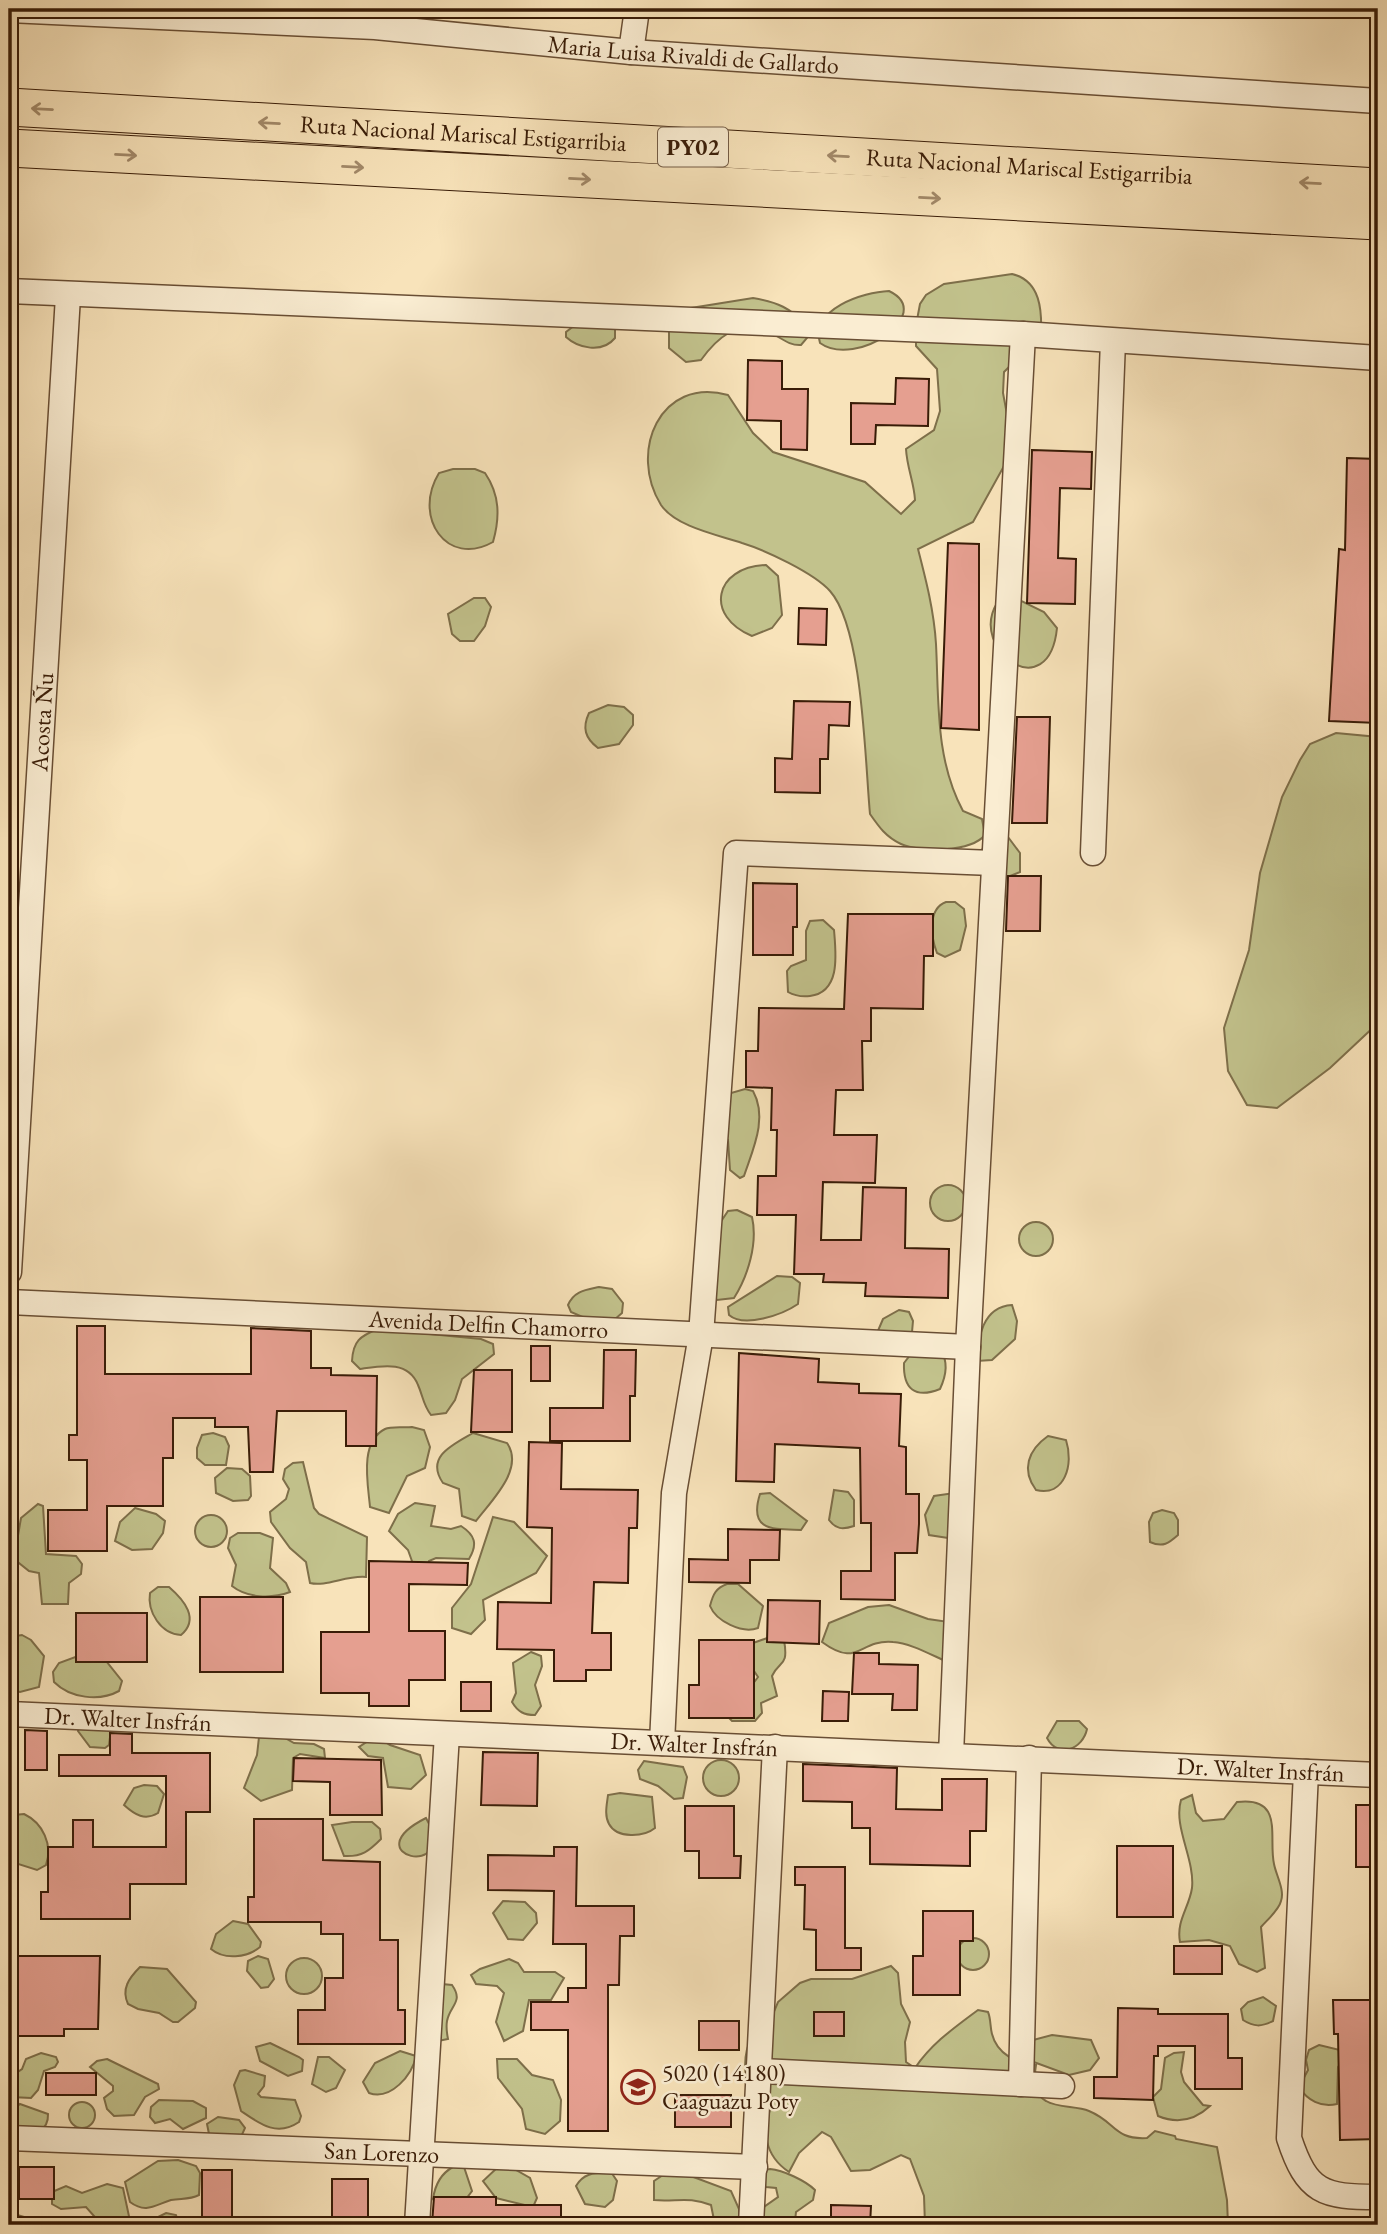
<svg xmlns="http://www.w3.org/2000/svg" width="1387" height="2234" viewBox="0 0 1387 2234" font-family="'EB Garamond',serif">
<style>
.green{fill:#c2c28c;stroke:#7e6f4a;stroke-width:2}
.building{fill:#e59f90;stroke:#391c07;stroke-width:2}
.lines{fill:none;stroke-linecap:round;stroke-linejoin:round}
.minor-casing{stroke:#694e34;stroke-width:27}
.highway-casing{stroke:#391c07;stroke-width:39}
.minor{stroke:#faedd2;stroke-width:24}
.highway{stroke:#f8e3ba;stroke-width:37}
.oneway{stroke:#a28969}
.labels{text-anchor:middle;stroke-width:5;stroke-linejoin:round;paint-order:stroke}
.shield{fill:#faedd2;stroke:#735b44;stroke-width:2}
.shield-label{font-size:23px;font-weight:bold;fill:#391c07}
.street-label{font-size:24px;fill:#391c07;stroke:#faedd2}
.poi-label{font-size:24px;fill:#391c07;stroke:#faedd2;text-anchor:start}
</style>
<rect width="100%" height="100%" fill="#f8e3ba"/>
<filter id="stains"><feTurbulence type="fractalNoise" baseFrequency=".00286" numOctaves="4"/><feColorMatrix values="0 0 0 0 .2 0 0 0 0 .09 0 0 0 0 .02 0 0 0 .5 -.17"/></filter>
<radialGradient id="worn" r=".72"><stop offset=".6" stop-color="#630" stop-opacity="0"/><stop offset="1" stop-color="#630" stop-opacity=".3"/></radialGradient>
<g class="green">
<path d="M1012,274C1041,281 1042,311 1041,335L1004,372L1003,393L1011,436L1009,457L973,522L918,549C926,580 934,611 936,644C939,701 935,759 963,811L982,819L985,835C971,852 920,853 901,844C886,837 879,827 870,814C865,762 863,628 830,591C814,573 765,550 742,543C718,535 676,527 661,505C628,452 660,376 728,395L753,433L773,452L865,482L901,514L915,500C914,482 907,468 906,449L934,430L940,411L937,369L916,346V325L920,304L926,295L944,284Z"/>
<path d="M889,291C937,314 856,369 820,343C810,309 863,292 889,291Z"/>
<path d="M753,298C777,302 791,308 807,326V338L801,345C787,346 779,335 766,331C735,321 717,338 701,360L686,362L669,348V330L691,308Z"/>
<path d="M579,322L615,328V338C602,354 578,348 566,337V332Z"/>
<path d="M453,469H475L485,473C500,495 500,517 493,542C447,568 412,517 439,473Z"/>
<path d="M766,565L778,576L782,615L772,628L752,636C704,616 714,567 766,565Z"/>
<polygon points="474,598 485,598 491,607 485,626 474,641 460,641 452,634 448,614"/>
<path d="M1015,598L1044,612L1057,628C1049,707 968,651 997,603Z"/>
<path d="M608,705L624,707L633,715V725L619,744L598,748C585,738 582,728 589,713Z"/>
<polygon points="1336,733 1378,737 1378,1023 1330,1068 1277,1108 1247,1105 1228,1071 1224,1028 1249,950 1260,873 1282,797 1300,760 1310,744"/>
<polygon points="1008,837 1020,853 1020,872 1000,880 978,857 988,839"/>
<path d="M946,902H955L964,909L966,926L960,950L945,957L937,953C931,938 927,909 946,902Z"/>
<path d="M823,920L834,930C836,954 841,992 810,996C801,997 795,996 788,992L787,971L791,966L806,960V931L810,921Z"/>
<path d="M745,1089L753,1091C768,1118 753,1149 744,1176L740,1178L730,1170L728,1140L720,1134L731,1093Z"/>
<circle cx="948" cy="1203" r="18"/>
<path d="M737,1210L752,1217C758,1243 748,1276 734,1298L717,1300L713,1296L718,1226L728,1211Z"/>
<circle cx="1036" cy="1239" r="17"/>
<path d="M777,1276L792,1277L800,1283L798,1304C782,1315 744,1328 729,1315L728,1307Z"/>
<path d="M599,1287L612,1289L623,1303L622,1313L614,1320L587,1319L571,1312L568,1305C574,1291 585,1290 599,1287Z"/>
<path d="M1012,1305L1017,1321L1015,1339L992,1360L977,1361C978,1338 982,1307 1012,1305Z"/>
<polygon points="899,1310 909,1312 913,1321 912,1332 877,1333 883,1319"/>
<path d="M378,1329L481,1339L493,1344L494,1354L462,1379L455,1400L446,1413L431,1415C423,1405 423,1396 418,1385C408,1360 381,1366 360,1369L352,1361C353,1341 360,1336 378,1329Z"/>
<path d="M941,1351C949,1363 946,1376 940,1389C915,1399 903,1389 904,1363L911,1354Z"/>
<path d="M412,1427L424,1430L430,1447L425,1468L407,1476L389,1513L370,1507C368,1484 359,1442 385,1429C391,1426 404,1428 412,1427Z"/>
<polygon points="213,1433 225,1437 229,1446 226,1465 205,1465 197,1458 197,1448 202,1435"/>
<path d="M473,1433L507,1443C525,1469 491,1501 476,1521L462,1516L459,1489L443,1483C425,1457 452,1445 473,1433Z"/>
<path d="M1048,1436L1066,1440C1074,1464 1065,1497 1036,1490C1021,1470 1028,1450 1048,1436Z"/>
<path d="M303,1462L314,1508L319,1514L367,1537L366,1577C347,1575 326,1587 310,1583L306,1562L290,1548L271,1522L270,1512L286,1499L289,1489L283,1479L285,1469L293,1463Z"/>
<polygon points="227,1468 242,1469 250,1476 251,1496 248,1500 233,1501 216,1493 215,1478"/>
<path d="M834,1490L848,1492L854,1500V1526C842,1530 836,1529 829,1520Z"/>
<path d="M770,1493L807,1521L801,1530C774,1529 748,1532 760,1494Z"/>
<polygon points="954,1493 966,1533 948,1538 929,1535 925,1515 934,1496"/>
<path d="M415,1503L435,1506L431,1526L451,1529L461,1526C475,1535 478,1544 469,1559L436,1558L429,1561L426,1575L413,1564L408,1550L389,1531L398,1514Z"/>
<polygon points="38,1504 43,1506 46,1554 76,1556 82,1564 81,1574 69,1583 68,1604 42,1604 39,1573 29,1571 14,1559 21,1518"/>
<polygon points="135,1508 156,1514 165,1521 163,1533 152,1549 132,1550 115,1541 120,1522"/>
<path d="M1162,1510L1174,1513L1178,1520V1535C1169,1543 1163,1548 1150,1542L1149,1522L1153,1513Z"/>
<circle cx="211" cy="1531" r="16"/>
<polygon points="493,1517 514,1522 547,1556 536,1573 483,1600 485,1620 471,1634 452,1628 452,1608 471,1584"/>
<path d="M238,1533H260L273,1538L270,1568L286,1583L290,1592C271,1599 247,1598 232,1586L236,1565L228,1548L230,1538Z"/>
<path d="M727,1584H738L763,1606L758,1628C742,1634 716,1621 710,1606C713,1594 716,1588 727,1584Z"/>
<path d="M158,1587H169C184,1600 200,1619 181,1635C161,1634 147,1612 150,1593Z"/>
<path d="M889,1605L928,1619L949,1622L950,1663C933,1656 911,1643 893,1642C858,1639 859,1669 822,1642L829,1623L868,1607Z"/>
<polygon points="22,1635 31,1640 44,1656 39,1687 20,1692 9,1689 9,1637"/>
<path d="M770,1637L784,1640C789,1668 779,1660 772,1676L777,1696L761,1703L762,1713L755,1721H732L728,1717L758,1677L752,1668L753,1643Z"/>
<path d="M531,1652L541,1656L542,1666L535,1685L541,1706L535,1715C524,1715 518,1712 512,1702L516,1693L513,1663Z"/>
<path d="M78,1656L106,1661L122,1681L119,1691C99,1702 70,1698 54,1682L53,1672L59,1663Z"/>
<path d="M1057,1721H1079L1087,1729C1083,1749 1058,1759 1047,1738Z"/>
<polygon points="79,1727 111,1729 109,1745 105,1748 90,1747 78,1731"/>
<polygon points="376,1736 390,1745 420,1755 426,1775 411,1789 388,1787 383,1758 368,1756 359,1747"/>
<polygon points="259,1737 285,1738 294,1743 314,1744 324,1749 325,1758 300,1754 293,1758 292,1790 261,1801 244,1788 257,1755"/>
<circle cx="721" cy="1778" r="18"/>
<polygon points="644,1761 683,1767 687,1777 683,1798 674,1799 658,1786 640,1779 638,1770"/>
<path d="M144,1785L157,1786L164,1794L158,1813C145,1821 135,1815 124,1805L134,1788Z"/>
<path d="M620,1793L652,1797L655,1828C644,1837 617,1839 609,1824C604,1815 607,1804 608,1795Z"/>
<path d="M1192,1795L1196,1813L1203,1821L1224,1819L1237,1802C1285,1796 1268,1838 1274,1864C1276,1875 1285,1890 1281,1901C1279,1910 1267,1920 1261,1927L1265,1968L1257,1972L1239,1964L1230,1946L1209,1940L1180,1942C1176,1921 1189,1908 1192,1888C1195,1859 1173,1827 1181,1800Z"/>
<path d="M24,1814C43,1823 53,1845 46,1865L37,1870L15,1863C7,1847 7,1832 14,1815Z"/>
<path d="M426,1818C461,1881 351,1856 426,1818Z"/>
<path d="M352,1822H372L380,1829L381,1839C369,1851 362,1857 344,1856L332,1825Z"/>
<polygon points="503,1901 525,1902 536,1913 537,1923 523,1940 508,1939 493,1913"/>
<path d="M233,1921L248,1924L261,1942L260,1947C247,1958 224,1960 211,1949L216,1934Z"/>
<circle cx="973" cy="1954" r="16"/>
<polygon points="258,1956 268,1959 274,1979 268,1987 261,1988 247,1971 248,1961"/>
<circle cx="304" cy="1976" r="18"/>
<polygon points="509,1959 518,1963 524,1972 555,1972 564,1978 551,2000 529,2000 523,2031 504,2041 496,2022 504,1993 497,1986 476,1984 471,1975 480,1969"/>
<path d="M891,1966L898,1973L901,2004L910,2022L905,2042L906,2062L915,2068C932,2043 954,2028 978,2010L988,2012C991,2019 990,2027 992,2034C997,2054 1017,2064 1036,2065C1034,2076 1034,2095 1046,2101C1058,2108 1076,2106 1089,2111C1116,2122 1114,2140 1147,2138L1155,2131L1175,2136L1176,2139L1217,2147L1227,2200L1228,2225H925L924,2196L910,2159L901,2155L870,2170L851,2171L831,2137L822,2132L799,2153L789,2172C765,2156 760,2130 773,2103L749,2091C744,2073 743,2053 752,2037L765,2033L778,2002L800,1983L811,1979H852Z"/>
<path d="M140,1967L167,1969L196,2002L195,2008L178,2022H173L159,2013L138,2009L128,2004C121,1989 129,1978 140,1967Z"/>
<path d="M442,1984L452,1985C464,2002 450,2005 447,2021C446,2027 447,2034 448,2039L438,2041Z"/>
<path d="M1263,1997L1276,2006L1273,2021C1261,2027 1254,2027 1243,2020L1241,2009L1248,2002Z"/>
<polygon points="1052,2035 1091,2040 1099,2058 1090,2070 1069,2075 1031,2061 1033,2040"/>
<polygon points="270,2043 299,2057 303,2060 302,2071 288,2076 260,2061 256,2047"/>
<path d="M1319,2045L1340,2050L1344,2059L1338,2067L1337,2104C1321,2108 1307,2100 1299,2087L1308,2070L1306,2060L1309,2050Z"/>
<path d="M400,2051L416,2056C413,2075 390,2101 369,2093L363,2082L375,2063Z"/>
<path d="M1184,2052L1181,2072L1184,2082L1203,2105L1210,2106C1195,2120 1177,2124 1158,2116L1153,2097L1161,2089L1165,2058L1174,2053Z"/>
<polygon points="41,2053 56,2057 58,2062 55,2067 44,2071 38,2090 31,2098 11,2097 9,2078 22,2069 26,2059"/>
<polygon points="318,2057 329,2057 345,2070 336,2088 326,2092 312,2084"/>
<polygon points="107,2059 158,2084 159,2089 145,2097 134,2115 114,2116 107,2109 104,2098 113,2091 113,2086 90,2067 97,2061"/>
<polygon points="497,2059 517,2059 532,2075 553,2080 561,2100 560,2121 545,2134 526,2129 522,2109 498,2078"/>
<path d="M245,2070L265,2076L264,2086L258,2094L261,2097L295,2100L301,2116L299,2122C277,2137 260,2124 241,2111L234,2085L240,2071Z"/>
<polygon points="159,2100 193,2101 206,2108 206,2118 183,2129 170,2119 155,2123 150,2117 151,2107"/>
<circle cx="82" cy="2115" r="13"/>
<path d="M20,2104L48,2114C49,2136 26,2135 9,2138V2113Z"/>
<polygon points="218,2117 239,2120 245,2128 241,2137 209,2134 207,2124"/>
<path d="M178,2160L196,2166L200,2173L199,2195C189,2200 181,2198 171,2200C155,2205 146,2214 130,2202L125,2182L158,2161Z"/>
<polygon points="509,2166 530,2178 537,2198 533,2207 496,2198 483,2181 498,2167"/>
<path d="M453,2167H464L472,2191L466,2199L438,2207L433,2199C435,2185 440,2174 453,2167Z"/>
<path d="M672,2169L731,2191L739,2209V2225H715L711,2205C689,2196 676,2202 654,2200V2181Z"/>
<path d="M770,2169C783,2170 806,2181 815,2190L813,2200L796,2212L795,2221L800,2225H756L761,2209L778,2197L776,2188L766,2187L759,2181L760,2171Z"/>
<path d="M611,2172L617,2181L613,2200L605,2207L585,2204L576,2186C584,2172 596,2173 611,2172Z"/>
<polygon points="107,2184 123,2188 130,2221 127,2225 102,2225 86,2207 61,2209 52,2204 52,2192 66,2186 82,2193"/>
<polygon points="9,2209 14,2214 51,2225 9,2225"/>
<polygon points="166,2213 176,2215 179,2225 152,2225 156,2218"/>
</g>
<g class="building">
<polygon points="748,360 782,361 782,389 808,389 807,450 781,449 781,421 747,420"/>
<polygon points="896,378 929,379 928,426 876,425 875,444 851,444 851,403 895,404"/>
<polygon points="1032,450 1092,452 1091,489 1060,488 1058,558 1076,559 1075,604 1027,603"/>
<polygon points="1347,458 1378,459 1378,723 1329,721 1339,549 1345,550"/>
<polygon points="948,543 979,544 979,730 941,728"/>
<polygon points="799,608 827,609 826,645 798,644"/>
<polygon points="794,701 850,702 849,726 829,725 828,759 820,759 820,793 775,792 775,758 792,759"/>
<polygon points="1017,717 1050,717 1047,823 1012,823"/>
<polygon points="1008,876 1041,876 1040,931 1006,931"/>
<polygon points="753,883 797,884 797,927 793,927 793,955 753,955"/>
<polygon points="848,914 933,914 933,956 924,956 923,1009 871,1008 871,1041 862,1041 863,1090 836,1090 834,1135 877,1135 875,1183 823,1182 821,1240 861,1240 863,1187 906,1188 905,1248 949,1249 948,1298 865,1296 866,1283 823,1282 824,1274 794,1274 796,1215 757,1215 758,1176 776,1176 777,1130 771,1130 772,1088 746,1087 746,1051 758,1051 759,1008 844,1009"/>
<polygon points="77,1326 105,1326 105,1374 251,1374 251,1328 311,1331 311,1368 331,1368 331,1375 377,1376 376,1446 346,1446 346,1411 277,1411 273,1472 250,1472 248,1427 215,1427 215,1418 173,1418 173,1458 163,1458 163,1506 107,1506 107,1551 48,1551 48,1510 87,1510 87,1460 69,1460 69,1435 77,1435"/>
<rect x="531" y="1346" width="19" height="35"/>
<polygon points="604,1350 636,1350 635,1396 630,1396 630,1441 550,1441 550,1408 603,1408"/>
<polygon points="739,1353 819,1359 818,1382 859,1384 859,1393 901,1394 899,1446 906,1447 906,1494 919,1494 919,1524 917,1553 895,1553 895,1600 841,1599 841,1571 871,1571 871,1523 861,1523 860,1448 775,1444 774,1482 736,1481"/>
<polygon points="474,1370 512,1370 512,1432 471,1432"/>
<polygon points="529,1442 562,1443 561,1489 638,1490 637,1528 629,1528 628,1583 594,1582 592,1633 611,1633 611,1670 586,1670 586,1681 554,1681 554,1650 497,1649 498,1602 551,1603 552,1528 527,1527"/>
<polygon points="728,1529 780,1530 779,1560 750,1560 750,1583 689,1582 689,1559 728,1560"/>
<polygon points="369,1561 468,1563 467,1585 409,1584 409,1631 445,1631 445,1680 409,1680 409,1706 369,1706 369,1693 321,1693 321,1632 369,1632"/>
<rect x="200" y="1597" width="83" height="75"/>
<polygon points="768,1600 820,1601 819,1644 767,1642"/>
<rect x="76" y="1613" width="71" height="49"/>
<polygon points="699,1640 754,1640 754,1718 689,1718 689,1685 699,1685"/>
<polygon points="854,1653 879,1653 879,1664 918,1665 917,1710 892,1710 893,1694 852,1694"/>
<rect x="461" y="1682" width="30" height="29"/>
<polygon points="823,1691 849,1692 848,1721 822,1721"/>
<polygon points="25,1730 47,1731 47,1770 25,1770"/>
<polygon points="110,1733 132,1734 132,1753 210,1753 210,1812 186,1812 186,1884 130,1884 130,1919 41,1919 41,1892 48,1892 48,1847 73,1847 73,1820 93,1820 93,1847 166,1847 166,1776 59,1776 59,1755 110,1755"/>
<polygon points="483,1752 538,1753 537,1806 481,1805"/>
<polygon points="294,1758 381,1760 382,1815 330,1815 330,1782 293,1781"/>
<polygon points="803,1764 897,1768 896,1809 942,1810 942,1779 987,1779 986,1831 970,1831 970,1866 870,1864 870,1828 852,1828 852,1802 803,1801"/>
<rect x="1356" y="1805" width="22" height="62"/>
<polygon points="685,1806 734,1806 734,1856 741,1856 740,1878 699,1878 699,1851 685,1851"/>
<polygon points="254,1819 323,1819 323,1860 380,1862 380,1940 398,1940 398,2010 405,2010 405,2044 298,2044 298,2010 325,2010 325,1978 343,1978 343,1934 321,1934 321,1922 248,1922 248,1897 254,1897"/>
<rect x="1117" y="1846" width="56" height="71"/>
<polygon points="554,1847 577,1847 576,1906 634,1906 634,1936 620,1936 619,1985 608,1985 608,2131 568,2131 568,2030 531,2030 531,2002 568,2002 568,1988 586,1988 586,1944 553,1944 554,1891 488,1890 488,1855 554,1856"/>
<polygon points="795,1867 845,1867 845,1948 861,1948 861,1970 816,1970 816,1930 804,1929 805,1885 795,1885"/>
<polygon points="923,1911 973,1911 973,1941 960,1941 960,1995 913,1995 913,1956 923,1956"/>
<rect x="1174" y="1946" width="48" height="28"/>
<polygon points="17,1956 100,1956 98,2029 64,2029 64,2036 9,2036 9,1999 17,1999"/>
<polygon points="1333,2000 1378,2000 1378,2139 1340,2140 1338,2034 1334,2034"/>
<polygon points="1118,2008 1158,2009 1158,2014 1228,2014 1228,2058 1242,2058 1242,2089 1195,2089 1195,2046 1158,2046 1158,2056 1154,2056 1153,2100 1094,2098 1094,2077 1117,2077"/>
<rect x="814" y="2012" width="30" height="24"/>
<rect x="699" y="2021" width="40" height="29"/>
<rect x="46" y="2073" width="50" height="22"/>
<rect x="675" y="2095" width="56" height="32"/>
<rect x="19" y="2167" width="35" height="32"/>
<rect x="202" y="2170" width="30" height="48"/>
<rect x="332" y="2179" width="36" height="46"/>
<polygon points="434,2197 496,2197 496,2205 561,2205 561,2225 432,2224"/>
<polygon points="831,2205 871,2206 870,2225 831,2225"/>
</g>
<g class="lines">
<g class="minor-casing">
<g id="minor">
<path id="s1" d="M9,10L375,27L631,52L1378,101"/>
<polyline points="631,52 637,9"/>
<polyline points="9,291 1023,334 1378,358"/>
<polyline points="1093,853 1113,341"/>
<path id="s2" d="M9,1272L68,296"/>
<path id="s3" d="M9,1302L968,1347"/>
<path id="s4" d="M9,1714L1378,1775"/>
<polyline points="662,1743 674,1493 701,1335 736,853 993,863"/>
<polyline points="951,1755 968,1347 1023,334"/>
<path d="M1306,1772L1289,2138C1307,2193 1323,2197 1378,2197"/>
<polyline points="760,2071 1062,2086"/>
<polyline points="1021,2084 1029,1758"/>
<path id="s5" d="M9,2138L755,2167"/>
<polyline points="417,2225 447,1734"/>
<polyline points="751,2225 775,1747"/>
</g>
</g>
<g class="highway-casing">
<g id="highway">
<path id="s6" d="M9,107L1378,187"/>
<polyline points="9,148 1378,221"/>
</g>
</g>
<use href="#minor" class="minor"/>
<use href="#highway" class="highway"/>
</g>
<defs><path id="oneway-shaft" d="M-6 0H5M1.5-3L5.5 0L1.5 3" fill="none" stroke-width="1.6" stroke-linecap="round" stroke-linejoin="round" transform="scale(1.75)"/></defs>
<g class="oneway">
<use href="#oneway-shaft" transform="translate(42 109) rotate(-177)"/>
<use href="#oneway-shaft" transform="translate(269 123) rotate(-177)"/>
<use href="#oneway-shaft" transform="translate(126 155) rotate(3)"/>
<use href="#oneway-shaft" transform="translate(838 156) rotate(-177)"/>
<use href="#oneway-shaft" transform="translate(353 167) rotate(3)"/>
<use href="#oneway-shaft" transform="translate(580 179) rotate(3)"/>
<use href="#oneway-shaft" transform="translate(1310 183) rotate(-177)"/>
<use href="#oneway-shaft" transform="translate(930 198) rotate(3)"/>
</g>
<defs>
<g id="school-ring" transform="scale(1.75)"><circle r="9.5" fill="#faedd2" stroke="#8f2418" stroke-width="1.5"/><path d="M0-5L7-2L0 1L-7-2ZM-4 1L0 2.5L4 1V4Q0 6-4 4Z" fill="#8f2418"/></g>
</defs>
<g fill-rule="evenodd">
<use href="#school-ring" x="638" y="2087"/>
</g>
<g class="labels">
<rect class="shield" x="658" y="127.5" width="70" height="39" rx="5"/>
<g class="shield-label">
<text x="693" y="155">PY02</text>
</g>
<g class="street-label">
<text dy="8" stroke="none"><textPath href="#s1" startOffset="686">Maria Luisa Rivaldi de Gallardo</textPath></text>
<text dy="8" stroke="none"><textPath href="#s6" startOffset="455">Ruta Nacional Mariscal Estigarribia</textPath></text>
<text dy="8" stroke="none"><textPath href="#s6" startOffset="1022">Ruta Nacional Mariscal Estigarribia</textPath></text>
<text dy="8" stroke="none"><textPath href="#s2" startOffset="551">Acosta Ñu</textPath></text>
<text dy="8" stroke="none"><textPath href="#s3" startOffset="480">Avenida Delfin Chamorro</textPath></text>
<text dy="8" stroke="none"><textPath href="#s4" startOffset="119">Dr. Walter Insfrán</textPath></text>
<text dy="8" stroke="none"><textPath href="#s4" startOffset="686">Dr. Walter Insfrán</textPath></text>
<text dy="8" stroke="none"><textPath href="#s4" startOffset="1253">Dr. Walter Insfrán</textPath></text>
<text dy="8" stroke="none"><textPath href="#s5" startOffset="373">San Lorenzo</textPath></text>
</g>
<g class="poi-label">
<text x="662" y="2081">5020 (14180)<tspan x="662" dy="28">Caaguazu Poty</tspan></text>
</g>
</g>
<rect width="1387" height="2234" fill="none" stroke="#f8e3ba" stroke-width="35"/>
<rect x="10" y="10" width="1366" height="2213" fill="none" stroke="#391c07" stroke-width="3.5"/>
<rect x="18" y="18" width="1352" height="2199" fill="none" stroke="#391c07" stroke-width="2"/>
<rect width="100%" height="100%" filter="url(#stains)"/>
<rect width="100%" height="100%" fill="url(#worn)"/>
</svg>
